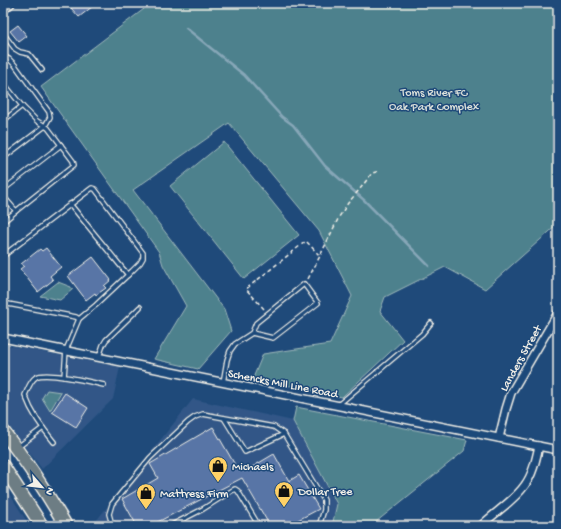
<svg xmlns="http://www.w3.org/2000/svg" width="561" height="529" viewBox="0 0 561 529" font-family="'Gochi Hand',sans-serif">
<style>
.built{fill:#305787}
.green{fill:#4d818d;stroke:#a0b9ba}
.lines{fill:none;stroke-linecap:round;stroke-linejoin:round}
.stream{stroke:#87a7b8;stroke-width:2.5}
.building{fill:#5975a6;stroke:#f4f1e8}
.service-casing{stroke:#f4f1e8;stroke-width:6}
.minor-casing{stroke:#f4f1e8;stroke-width:10}
.tertiary-casing{stroke:#f4f1e8;stroke-width:12}
.primary-casing{stroke:#f4f1e8;stroke-width:15}
.path{stroke:#f4f1e8;stroke-width:1.5;stroke-dasharray:4 3;stroke-linecap:butt}
.service{stroke:#1f4a7a;stroke-width:3.5}
.minor{stroke:#1f4a7a;stroke-width:7}
.tertiary{stroke:#1f4a7a;stroke-width:9}
.primary{stroke:#6d7d84;stroke-width:12}
.labels{text-anchor:middle;stroke-width:3;stroke-linejoin:round;paint-order:stroke}
.park-label{font-size:12px;fill:#dbe0da;stroke:#1f4a7a}
.street-label{font-size:12px;fill:#f4f1e8;stroke:#1f4a7a}
.poi-label{font-size:12px;fill:#f4f1e8;stroke:#1f4a7a;text-anchor:start}
</style>
<rect width="100%" height="100%" fill="#1f4a7a"/>
<filter id="ink" filterUnits="userSpaceOnUse"><feTurbulence type="fractalNoise" baseFrequency=".025" numOctaves="2"/><feDisplacementMap in="SourceGraphic" scale="8" xChannelSelector="R" yChannelSelector="G"/><feConvolveMatrix kernelMatrix="1 2 1 2 8 2 1 2 1" color-interpolation-filters="sRGB"/></filter>
<g filter="url(#ink)">
<g class="built">
<polygon points="3,344 120,367 113,399 42,469 3,418"/>
<polygon points="193,399 293,421 337,504 332,526 94,526 96,521"/>
<polygon points="3,484 30,526 3,526"/>
</g>
<g class="green">
<polygon points="139,3 558,3 558,224 485,289 445,267 385,297 380,311 403,340 342,397 253,378 263,354 330,344 352,296 319,231 229,123 133,190 224,309 231,331 198,369 154,359 186,306 163,265 159,252 41,87 144,9"/>
<polygon points="224,142 299,235 244,279 170,186"/>
<polygon points="58,282 71,287 71,288 73,289 60,300 40,296"/>
<polygon points="47,390 61,392 50,411 42,398"/>
<polygon points="296,407 467,440 464,451 371,526 332,526 337,504 293,421"/>
</g>
<g class="lines">
<polyline class="stream" points="186,28 244,75 282,117 293,125 325,166 364,200 429,266"/>
</g>
<g class="building">
<polygon points="77,3 97,3 79,17 71,8"/>
<polygon points="18,25 27,36 19,42 10,31"/>
<polygon points="46,248 61,267 50,276 53,280 38,292 20,269 24,266 21,264 40,249 42,251"/>
<polygon points="93,257 111,280 104,286 106,288 96,295 95,293 86,300 68,276"/>
<polygon points="65,393 88,408 76,427 52,412"/>
<polygon points="213,427 238,470 245,466 247,470 274,454 289,481 299,475 319,509 298,520 302,526 270,526 242,478 150,526 137,526 122,499 158,478 150,464"/>
</g>
<g class="lines">
<g class="service-casing">
<g id="service">
<polyline points="3,33 15,49 20,52 29,54 42,70"/>
<polyline points="3,56 9,59 15,65 49,112 50,117 45,126 3,158"/>
<polyline points="3,82 22,106 3,121"/>
<polyline points="3,190 61,145"/>
<polyline points="3,196 16,211 74,165 73,161 48,128 37,121 22,106"/>
<polyline points="70,204 128,275"/>
<polyline points="3,222 16,211"/>
<polyline points="3,256 92,188 95,189 143,253 143,258 140,263 132,271 96,305 79,319"/>
<polyline points="3,303 76,317 79,319 66,350 64,377"/>
<polyline points="99,357 103,345 106,340 140,307"/>
<polyline points="223,383 227,360 230,351 235,344 252,333 256,323 304,284 318,303 273,338 252,333"/>
<polyline points="338,405 422,334 431,323"/>
<polyline points="224,418 245,452 284,434"/>
<path d="M54,442C41,426 32,414 25,395C28,389 30,381 36,377C47,371 90,382 104,385"/>
<polyline points="18,447 43,428"/>
<polyline points="114,526 111,521 109,514 112,504 150,458 188,422 195,417 203,414 274,427 284,434 324,500 324,510 319,526"/>
<polyline points="170,526 203,509 233,490 235,489 238,491 259,526"/>
</g>
</g>
<g class="minor-casing">
<g id="minor">
<polyline points="3,338 558,450"/>
<polyline points="499,438 506,409 511,393 558,313"/>
<path d="M481,526C495,512 514,501 525,485C533,474 536,459 539,446"/>
</g>
</g>
<g class="tertiary-casing">
<polyline id="tertiary" points="3,9 10,3"/>
</g>
<g class="primary-casing">
<g id="primary">
<path d="M3,431C26,461 47,493 66,526"/>
<polyline points="3,466 42,526"/>
</g>
</g>
<g class="path">
<polyline points="308,279 320,256"/>
<polyline points="264,309 246,289 306,241 320,256 339,217 348,203 360,189 372,173 380,171"/>
</g>
<use href="#service" class="service"/>
<use href="#minor" class="minor"/>
<use href="#tertiary" class="tertiary"/>
<use href="#primary" class="primary"/>
</g>
</g>
<defs>
<g id="shop-pin" transform="scale(1)"><path d="M0 17L-7.5 6A9.5 9.5 0 1 1 7.5 6Z" fill="#ffd166" stroke="#1f4a7a"/><path d="M-5-2.5h2.3a2.7 3.5 0 0 1 5.4 0H5L5.5 6h-11ZM-1.5-2.5h3a1.5 2.3 0 0 0-3 0Z" fill="#111"/></g>
</defs>
<g fill-rule="evenodd">
<use href="#shop-pin" x="218" y="466"/>
<use href="#shop-pin" x="284" y="491"/>
<use href="#shop-pin" x="146" y="493"/>
</g>
<g class="labels">
<g class="park-label">
<text x="434" y="96">Toms River FC<tspan x="434" dy="14">Oak Park Complex</tspan></text>
</g>
<g class="street-label">
<text transform="translate(520 358) rotate(-61)" y="4">Landers Street</text>
<text transform="translate(283 383) rotate(11)" y="4">Schencks Mill Line Road</text>
</g>
<g class="poi-label">
<text x="232" y="470">Michaels</text>
<text x="298" y="495">Dollar Tree</text>
<text x="160" y="497">Mattress Firm</text>
</g>
</g>
<rect width="561" height="529" fill="none" stroke="#1f4a7a" stroke-width="16"/>
<rect x="8" y="8" width="545" height="513" fill="none" stroke="#f4f1e8" stroke-width="1.5" filter="url(#ink)"/>
<g transform="translate(42 487) rotate(118)" stroke="#1f4a7a" stroke-width="3" paint-order="stroke">
<path d="M0-3L7 15L0 10L-7 15Z" fill="#f4f1e8"/>
<text y="-6" font-size="11" font-weight="bold" text-anchor="middle" fill="#f4f1e8">N</text>
</g>
</svg>
